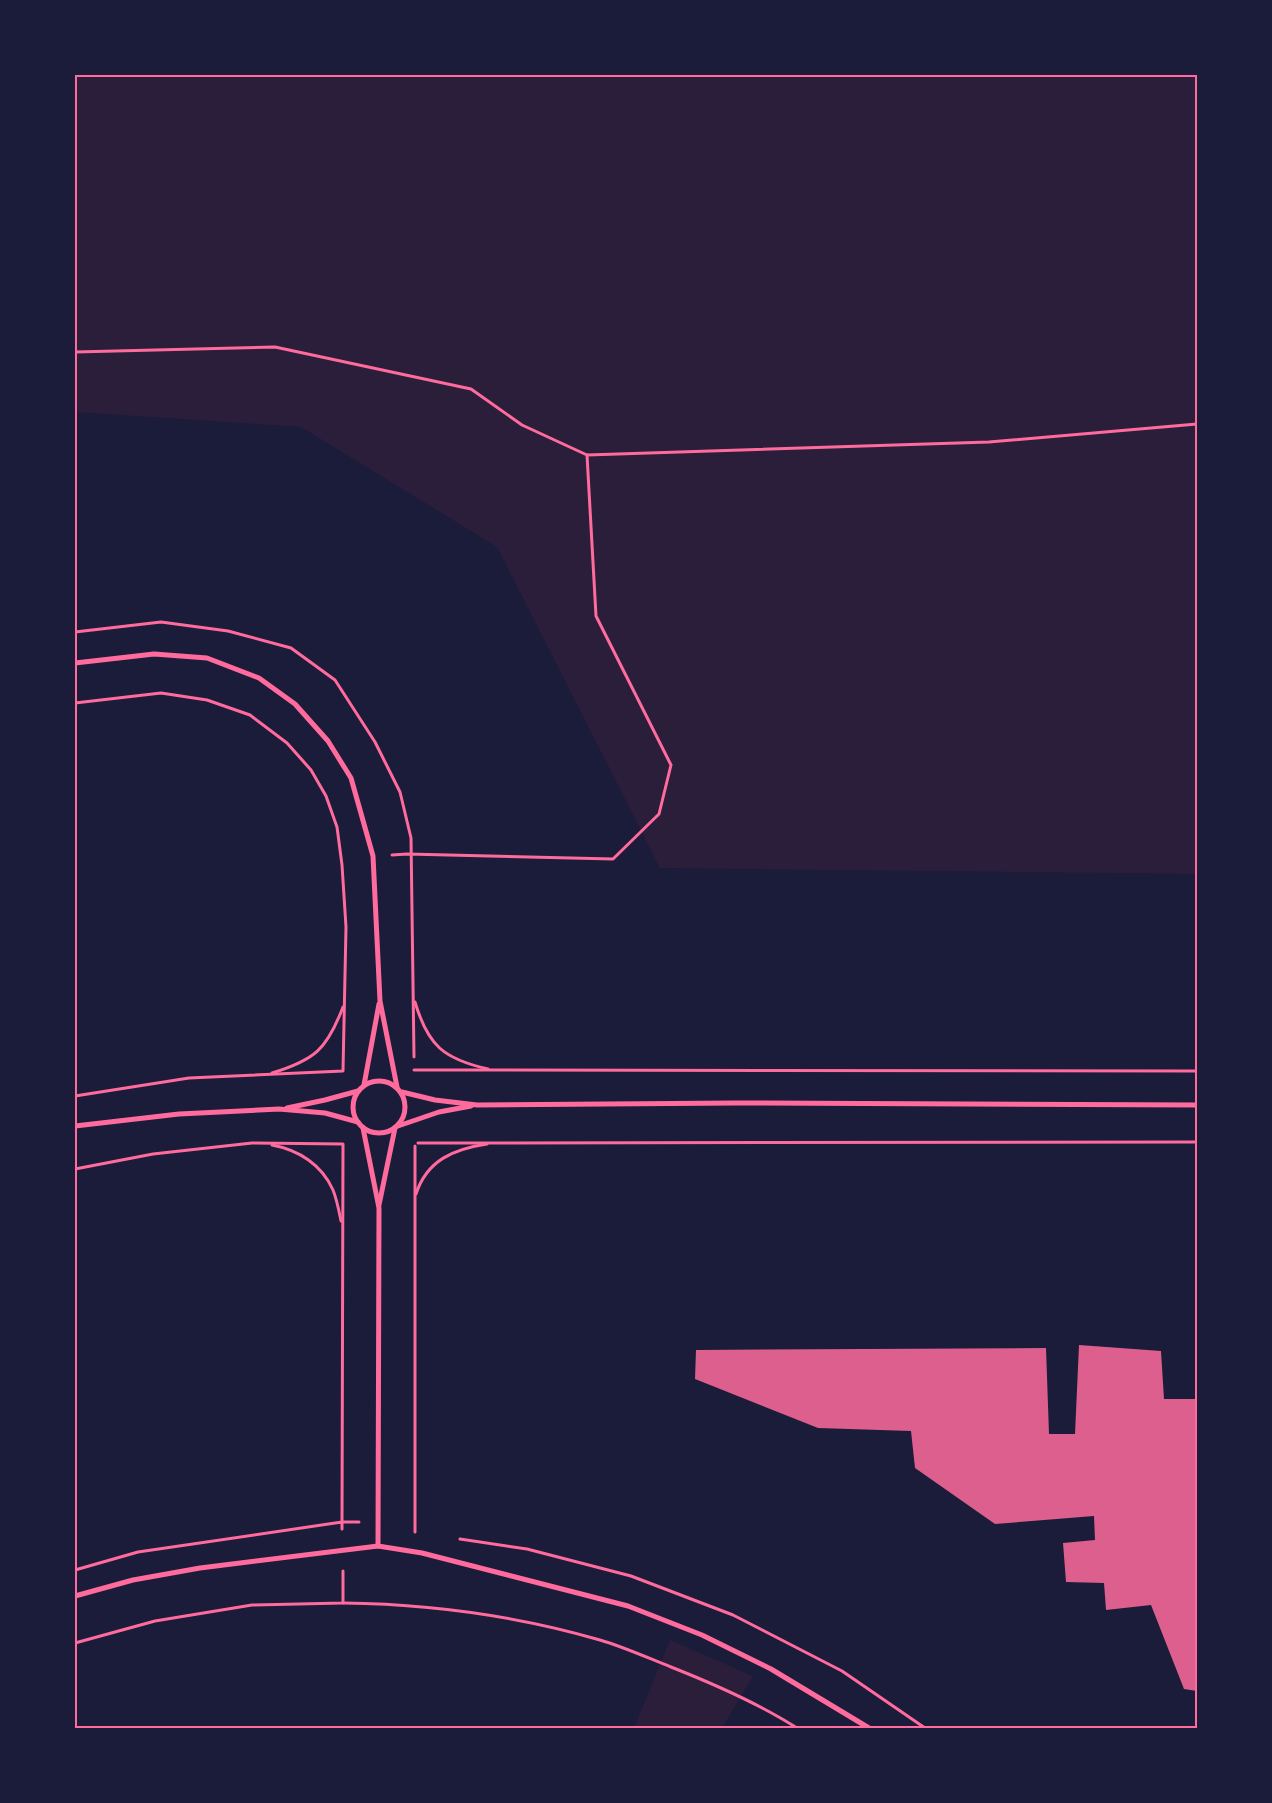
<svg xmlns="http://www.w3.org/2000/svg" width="1272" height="1803" viewBox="0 0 1272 1803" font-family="'Source Sans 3',sans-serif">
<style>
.green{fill:#2a1e3b}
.building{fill:#dd5f8e}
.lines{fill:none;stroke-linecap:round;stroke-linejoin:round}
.path{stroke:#ff6b9d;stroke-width:3}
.minor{stroke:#ff6b9d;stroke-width:5}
.neatline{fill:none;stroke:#ff6b9d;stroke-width:2}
</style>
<rect width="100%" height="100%" fill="#1b1b3a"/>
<g class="green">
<polygon points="75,75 1197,75 1197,874 660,868 497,547 301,427 75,412"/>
<polygon points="670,1640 753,1676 722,1728 634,1728"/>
</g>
<polygon class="building" points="1079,1345 1161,1351 1164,1399 1197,1399 1197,1691 1184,1689 1151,1605 1106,1610 1104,1583 1066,1582 1063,1543 1095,1540 1094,1516 995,1524 915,1468 911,1431 818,1428 695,1379 696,1350 1046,1348 1049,1434 1075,1434"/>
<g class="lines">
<g class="path">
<polyline points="75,352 275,347 471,389 522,425 587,455 989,442 1197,424"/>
<polyline points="75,632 161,622 228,631 291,648 335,680 375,742 400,792 411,838 414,1057"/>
<polyline points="75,703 161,693 207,700 250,715 287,743 311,770 326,796 337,827 342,865 346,927 343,1071 189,1078 75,1096"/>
<polyline points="392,855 407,854 613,859 659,814 671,765 596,616 587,455"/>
<path d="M415,1002C428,1046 444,1059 488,1069"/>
<polyline points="414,1070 1197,1071"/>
<path d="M272,1073C315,1060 327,1049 343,1007"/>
<polyline points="418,1143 1197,1142"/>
<path d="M272,1145C299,1150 322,1165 333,1190C337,1200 339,1211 341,1221"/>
<polyline points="75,1169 153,1154 252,1143 343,1144 342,1522 359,1522"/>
<path d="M416,1194C427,1160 454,1149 487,1144"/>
<polyline points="415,1532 415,1146"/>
<polyline points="460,1539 527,1549 631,1576 733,1615 842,1671 925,1728"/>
<polyline points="75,1570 138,1552 342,1522 342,1529"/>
<path d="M343,1603C430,1604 517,1616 600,1640C624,1647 648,1658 671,1667C714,1684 758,1703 797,1728"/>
<polyline points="75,1643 155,1621 252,1605 343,1603 343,1571"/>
</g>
<g class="minor">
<polyline points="75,663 154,654 207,658 259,678 295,704 328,741 351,778 373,856 380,1001 397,1087"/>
<circle cx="379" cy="1107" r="26"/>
<polyline points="364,1085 379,1004"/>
<polyline points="402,1092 435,1100 477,1105 736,1103 1197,1105"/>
<polyline points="287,1108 325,1100 358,1091"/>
<polyline points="75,1126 179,1114 279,1109 325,1113 358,1122"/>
<polyline points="398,1126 439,1112 471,1106"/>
<polyline points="363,1128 379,1208 378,1546"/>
<polyline points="379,1205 395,1128"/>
<polyline points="75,1596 133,1580 200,1568 378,1546 422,1553 628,1606 702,1635 771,1669 869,1728"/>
</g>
</g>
<rect width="1272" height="1803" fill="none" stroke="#1b1b3a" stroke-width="152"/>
<rect x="76" y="76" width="1120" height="1651" class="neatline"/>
</svg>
